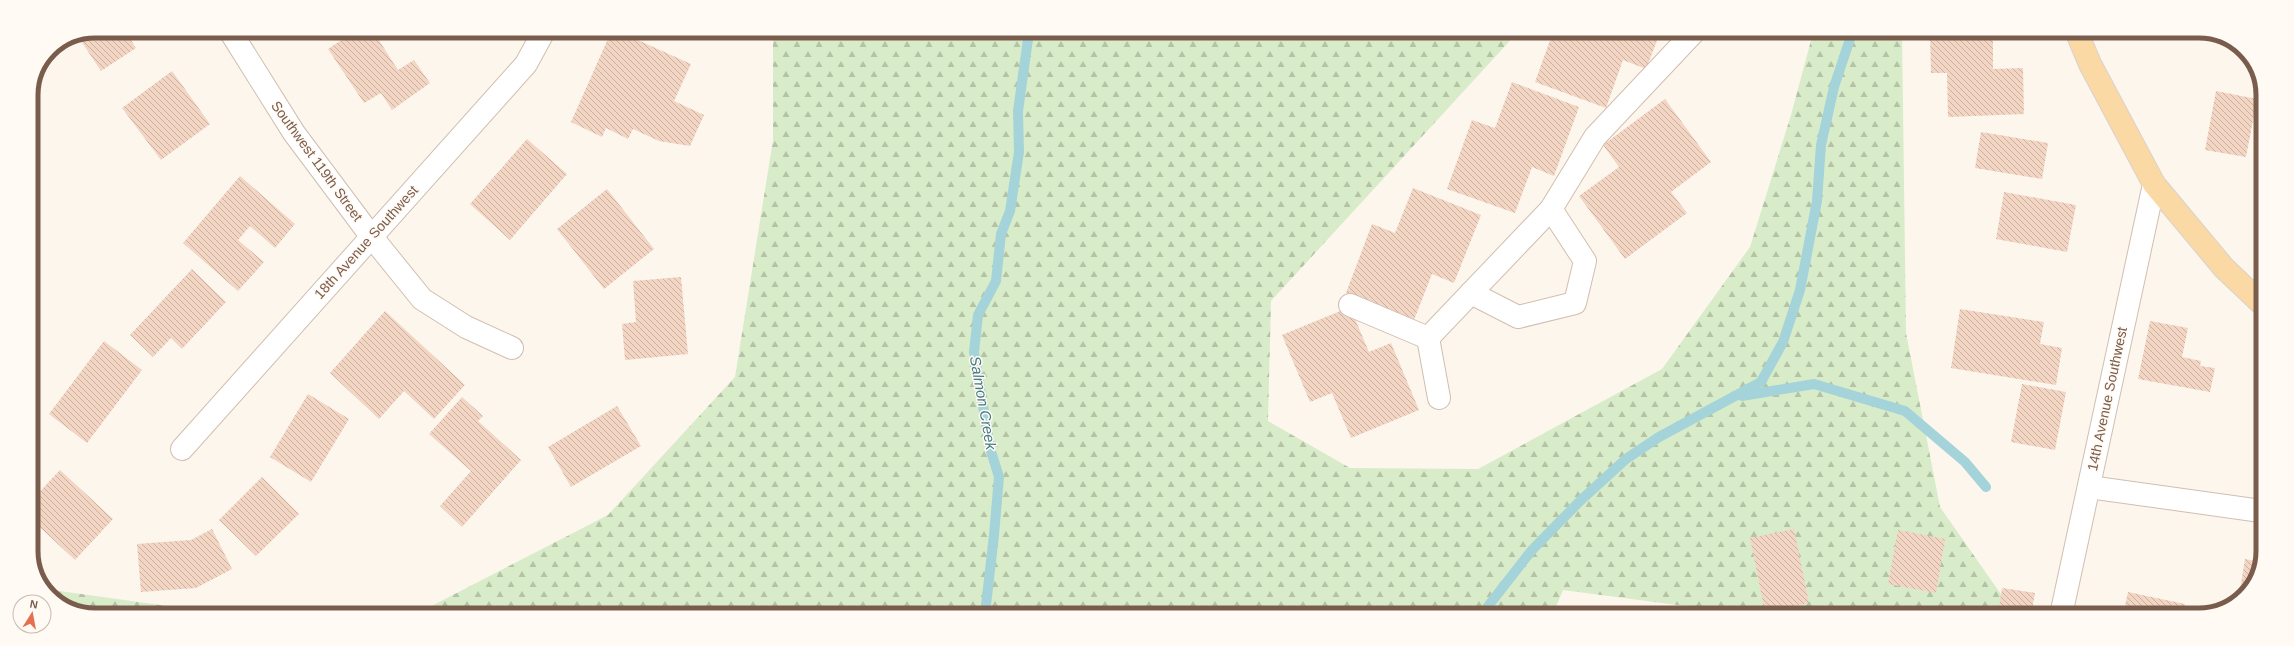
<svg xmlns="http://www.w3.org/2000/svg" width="2294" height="646" viewBox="0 0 2294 646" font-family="Helvetica,sans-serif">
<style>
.forest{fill:url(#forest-firs)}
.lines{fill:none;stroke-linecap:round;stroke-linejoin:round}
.stream{stroke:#a5d3da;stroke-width:10}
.building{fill:url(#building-back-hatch)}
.minor-casing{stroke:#d1beb0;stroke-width:24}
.major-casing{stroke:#dad1cd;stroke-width:24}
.minor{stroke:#fff;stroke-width:22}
.major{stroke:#fbd9a5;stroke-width:22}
.labels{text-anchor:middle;stroke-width:3;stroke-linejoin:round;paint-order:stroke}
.street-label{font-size:14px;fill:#7a5c4d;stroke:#fffaf3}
.water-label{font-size:15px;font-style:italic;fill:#437c86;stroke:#fffaf3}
.rim{fill:none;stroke:#7a5c4d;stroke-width:5}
</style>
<defs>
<pattern id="forest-firs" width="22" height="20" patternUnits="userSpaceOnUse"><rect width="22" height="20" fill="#d8ecc9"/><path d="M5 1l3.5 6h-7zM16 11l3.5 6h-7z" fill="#b4c2a5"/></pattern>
<pattern id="building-back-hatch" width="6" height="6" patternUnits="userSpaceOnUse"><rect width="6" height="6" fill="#f3d5c3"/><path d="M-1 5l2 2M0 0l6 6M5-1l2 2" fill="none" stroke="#cab0a1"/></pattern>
</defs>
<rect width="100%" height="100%" fill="#fdf6ec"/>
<g class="forest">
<polygon points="773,32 1518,32 1271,301 1268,421 1350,468 1478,469 1662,369 1750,247 1791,115 1813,33 1902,33 1906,333 1940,507 2005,600 2004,615 1753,615 1563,590 1553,614 418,613 608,515 735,377 773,140"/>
<polygon points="45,589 218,613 79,613 47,593"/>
</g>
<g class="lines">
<g class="stream">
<polyline points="1742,396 1814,384 1905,411 1965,462 1986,487"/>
<polyline points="985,614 994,535 999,477 990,448 974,352 978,315 996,281 1001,234 1010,211 1019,152 1018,111 1029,32"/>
<polyline points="1482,614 1532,550 1580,501 1626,459 1659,437 1761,382 1783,342 1800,290 1817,201 1821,145 1834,87 1852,33"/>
</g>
</g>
<g class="building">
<polygon points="95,31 125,31 136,48 101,71 79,38"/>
<polygon points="355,31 373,31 398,70 414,60 430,83 392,110 381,93 364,103 328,49"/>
<polygon points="611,32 620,32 691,64 674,101 704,115 690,146 659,141 633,129 628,139 606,128 602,137 571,122"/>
<polygon points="1553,32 1660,33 1646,69 1623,60 1606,108 1535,82"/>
<polygon points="1930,33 1993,33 1993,69 2023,68 2024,114 1948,117 1947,73 1931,73"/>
<polygon points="172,71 210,124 161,160 122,108"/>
<polygon points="1512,82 1579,107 1554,176 1532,167 1515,213 1447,189 1472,120 1495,128"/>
<polygon points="2216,91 2257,99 2246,157 2205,150"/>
<polygon points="1665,99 1711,162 1671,192 1687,213 1625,259 1579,196 1619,167 1603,145"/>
<polygon points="2262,123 2263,123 2263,161 2255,160"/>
<polygon points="1981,132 2048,143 2042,179 1975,168"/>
<polygon points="527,139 567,174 510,240 470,204"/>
<polygon points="240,176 295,224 275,248 250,226 238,240 264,262 238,291 183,243"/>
<polygon points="1413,188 1481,215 1454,283 1432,274 1414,320 1346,293 1372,224 1395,233"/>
<polygon points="607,189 654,249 604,289 557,229"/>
<polygon points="2004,192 2076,205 2067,252 1996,239"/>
<polygon points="192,269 226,302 182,349 171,338 153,357 130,335"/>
<polygon points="681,277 688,354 625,360 622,324 636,322 633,281"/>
<polygon points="1350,307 1369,352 1391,343 1419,410 1351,438 1332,393 1310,402 1282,335"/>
<polygon points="1960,309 2044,322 2040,344 2062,348 2056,385 1951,368"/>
<polygon points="385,311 465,385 434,419 404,391 379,419 330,373"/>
<polygon points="2150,321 2188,328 2182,357 2201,361 2200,366 2215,368 2210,392 2138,379"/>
<polygon points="104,341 142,370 87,443 49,414"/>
<polygon points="2022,384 2066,392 2055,450 2011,442"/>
<polygon points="308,394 349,419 311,482 270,457"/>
<polygon points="462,397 483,416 478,421 521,460 462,527 440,506 471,471 429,434"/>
<polygon points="617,406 641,446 571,487 548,447"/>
<polygon points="60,470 113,519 75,560 31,519 31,501"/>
<polygon points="262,477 299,514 256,556 219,520"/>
<polygon points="212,529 232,569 196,588 141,592 137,544 191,540"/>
<polygon points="1794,529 1809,603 1765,612 1750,538"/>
<polygon points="1898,530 1945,539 1936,593 1888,584"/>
<polygon points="2245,559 2261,562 2261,567 2238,602"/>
<polygon points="2002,588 2035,593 2031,615 1990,615 1990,613 1998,614"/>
<polygon points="2128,592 2185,604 2182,615 2123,615"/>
</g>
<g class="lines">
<g class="minor-casing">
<g id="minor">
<polyline points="230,31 294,133 371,236 422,299 466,327 512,348"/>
<polyline points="1471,293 1518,317 1575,303 1585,261 1551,209"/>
<polyline points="1350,305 1428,338 1439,398"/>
<polyline points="1428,338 1551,209 1595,137 1693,33"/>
<polyline points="182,449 526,64 544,31"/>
<polyline points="2089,487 2261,511"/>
<polyline points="2061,615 2154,184"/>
</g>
</g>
<g class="major-casing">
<polyline id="major" points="2077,33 2090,64 2154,184 2224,268 2262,304"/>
</g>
<use href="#minor" class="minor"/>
<use href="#major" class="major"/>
</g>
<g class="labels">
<g class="street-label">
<text transform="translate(317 161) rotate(54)" y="5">Southwest 119th Street</text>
<text transform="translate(366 242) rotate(-48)" y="5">18th Avenue Southwest</text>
<text transform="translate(2107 399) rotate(-78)" y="5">14th Avenue Southwest</text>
</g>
<g class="water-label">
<text transform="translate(983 403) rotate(80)" y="5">Salmon Creek</text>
</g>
</g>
<path d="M0 0H2294V646H0ZM95 38H2199A57 57 0 0 1 2256 95V551A57 57 0 0 1 2199 608H95A57 57 0 0 1 38 551V95A57 57 0 0 1 95 38Z" fill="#fffaf3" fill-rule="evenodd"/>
<path class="rim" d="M95 38H2199A57 57 0 0 1 2256 95V551A57 57 0 0 1 2199 608H95A57 57 0 0 1 38 551V95A57 57 0 0 1 95 38Z"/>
<g transform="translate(32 614) rotate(11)"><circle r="19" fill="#fffaf3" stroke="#cabbb1"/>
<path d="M0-3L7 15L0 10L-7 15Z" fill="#e76f51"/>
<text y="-6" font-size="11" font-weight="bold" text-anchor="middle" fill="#7a5c4d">N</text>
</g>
</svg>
